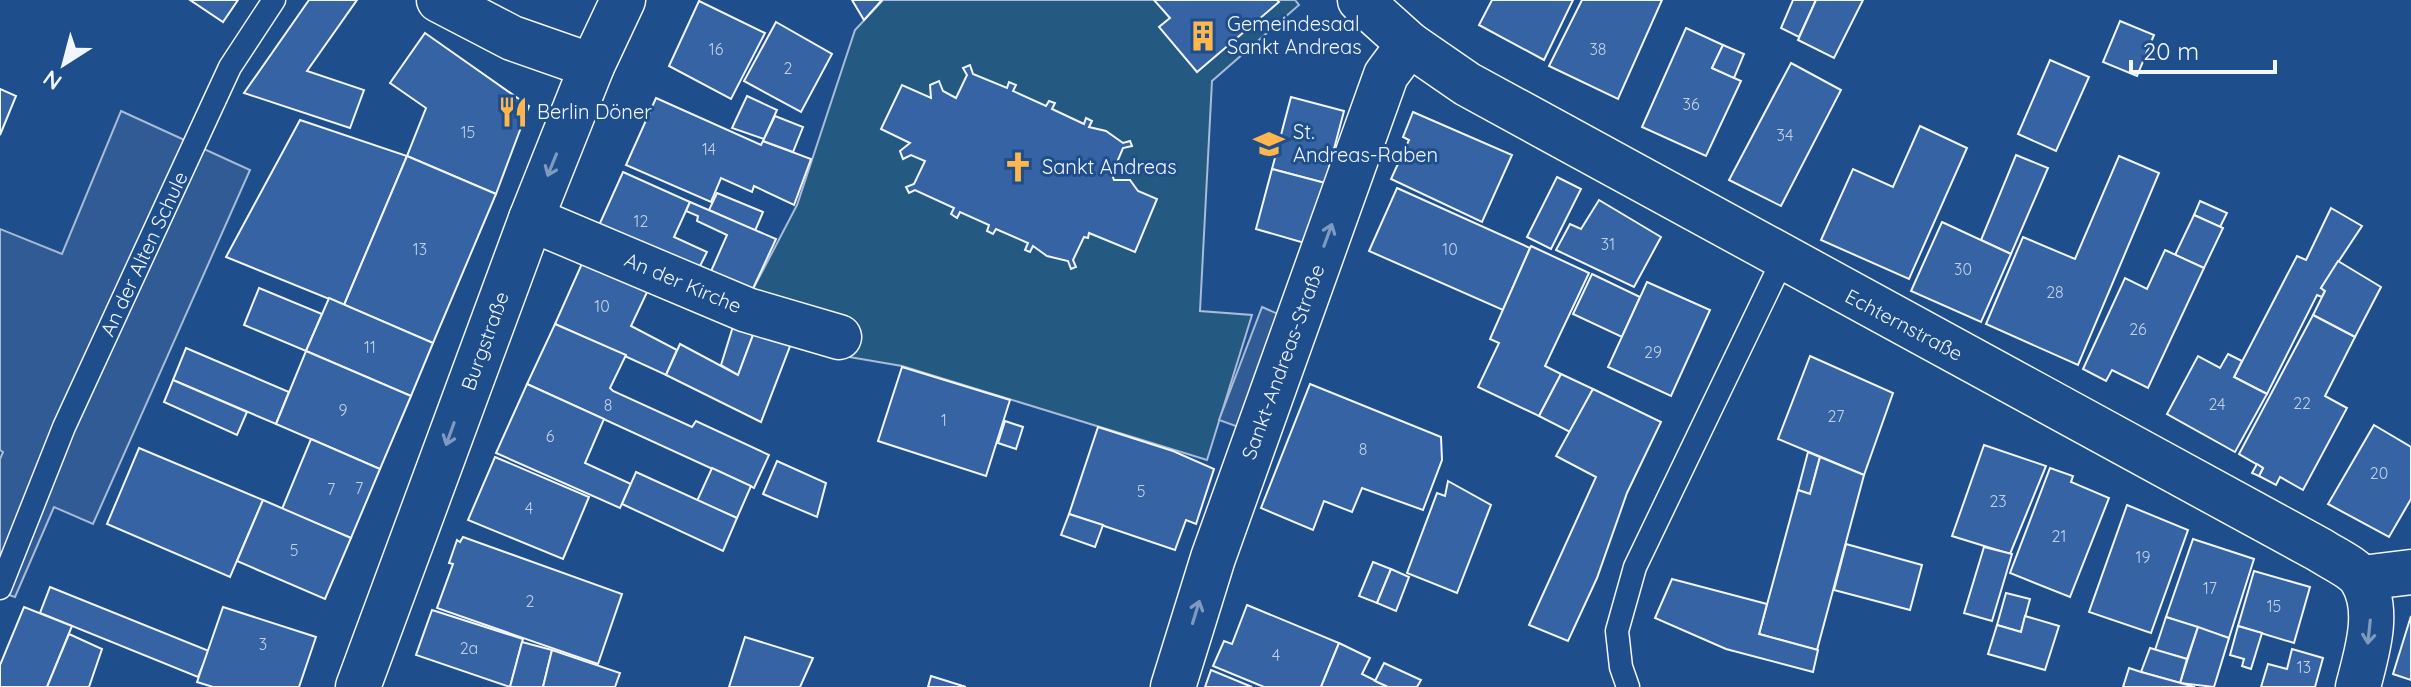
<svg xmlns="http://www.w3.org/2000/svg" width="2411" height="687" viewBox="0 0 2411 687" font-family="Quicksand,sans-serif">
<style>
.green{fill:#245a82;stroke:#a8bbd7;stroke-width:2}
.parking{fill:#305b95;stroke:#a8bbd7;stroke-width:2}
.building{fill:#3563a3;stroke:#f2f6ff;stroke-width:2}
.lines{fill:none;stroke-linecap:round;stroke-linejoin:round}
.lane-casing{stroke:#f2f6ff;stroke-width:25}
.street-casing{stroke:#f2f6ff;stroke-width:47}
.secondary-casing{stroke:#f2f6ff;stroke-width:47}
.lane{stroke:#1f4e8c;stroke-width:22}
.street{stroke:#1f4e8c;stroke-width:44}
.secondary{stroke:#1f4e8c;stroke-width:44}
.oneway{stroke:#7e9ac0}
.labels{text-anchor:middle;stroke-width:6;stroke-linejoin:round;paint-order:stroke}
.number-label{font-size:16px;fill:#c3d1e8}
.poi-label{font-size:20px;fill:#f2f6ff;stroke:#1f4e8c;text-anchor:start}
.street-label{font-size:20px;fill:#f2f6ff;stroke:#1f4e8c}
</style>
<rect width="100%" height="100%" fill="#1f4e8c"/>
<polygon class="green" points="883,0 1295,0 1299,5 1212,81 1200,311 1252,315 1207,460 902,366 826,353 750,295 797,205 855,30"/>
<g class="parking">
<polygon points="121,111 250,170 93,524 54,507 15,597 0,592 0,459 3,452 0,450 0,229 62,254"/>
<polygon points="1262,307 1287,318 1244,429 1219,420"/>
</g>
<g class="building">
<polygon points="190,0 238,0 223,22"/>
<polygon points="309,0 357,0 307,71 364,90 350,128 244,93"/>
<polygon points="852,0 882,0 864,20"/>
<polygon points="1154,0 1277,0 1279,2 1197,72 1159,27 1170,18"/>
<polygon points="1492,0 1573,0 1544,60 1479,25"/>
<polygon points="1582,0 1662,0 1618,99 1549,66"/>
<polygon points="1793,0 1816,0 1799,37 1781,28"/>
<polygon points="1816,0 1863,0 1834,58 1798,40"/>
<polygon points="699,1 765,33 731,99 669,66"/>
<polygon points="2120,21 2154,35 2137,76 2103,62"/>
<polygon points="776,22 832,54 801,112 744,81"/>
<polygon points="1686,28 1723,45 1712,68 1741,81 1706,156 1642,127"/>
<polygon points="425,33 529,106 496,194 407,156 426,108 390,83"/>
<polygon points="1723,45 1744,54 1734,78 1712,68"/>
<polygon points="2050,60 2089,77 2056,151 2018,134"/>
<polygon points="1791,63 1841,90 1781,206 1729,180"/>
<polygon points="970,65 973,74 1007,88 1009,82 1016,85 1013,91 1046,106 1049,101 1055,103 1052,109 1084,124 1086,118 1092,121 1089,127 1106,131 1123,143 1130,141 1132,146 1123,148 1112,174 1114,180 1130,180 1138,191 1157,199 1135,252 1089,233 1088,238 1084,237 1073,260 1076,267 1071,269 1068,261 1047,256 1033,246 1030,252 1025,250 1028,243 996,229 993,234 987,231 989,225 960,212 957,218 951,214 954,208 915,190 909,193 906,187 914,184 925,161 911,155 903,159 900,151 910,143 881,129 902,85 931,98 930,85 939,81 943,91 956,98 967,75 963,68"/>
<polygon points="0,89 16,96 0,135"/>
<polygon points="747,96 777,110 764,139 732,128"/>
<polygon points="1291,97 1344,111 1325,183 1272,169"/>
<polygon points="656,98 761,145 763,141 811,159 794,205 754,186 752,192 721,178 711,202 626,165"/>
<polygon points="1413,112 1512,155 1482,222 1391,179 1409,140 1403,137"/>
<polygon points="775,116 803,127 793,152 763,141"/>
<polygon points="300,120 407,156 344,305 226,257"/>
<polygon points="1920,126 1967,148 1909,279 1821,240 1853,169 1893,187"/>
<polygon points="2016,155 2048,168 2011,254 1981,240"/>
<polygon points="407,156 496,194 433,343 344,305"/>
<polygon points="2119,156 2159,173 2078,365 1986,324 2023,237 2075,259"/>
<polygon points="1272,169 1325,183 1308,244 1256,229"/>
<polygon points="623,172 690,202 674,237 707,252 695,276 596,232"/>
<polygon points="1557,177 1581,189 1551,249 1527,237"/>
<polygon points="1397,188 1530,248 1503,310 1369,251"/>
<polygon points="717,193 763,212 755,231 709,210"/>
<polygon points="1599,200 1661,237 1634,287 1556,250 1570,224 1581,229"/>
<polygon points="2200,201 2227,213 2220,227 2194,215"/>
<polygon points="690,202 776,239 750,295 708,278 727,235 697,221 698,216 686,211"/>
<polygon points="2331,208 2362,226 2321,288 2325,291 2322,297 2317,295 2267,394 2234,377 2297,256 2306,260"/>
<polygon points="2194,215 2223,228 2204,268 2175,255"/>
<polygon points="1942,222 2011,254 1981,322 1911,291"/>
<polygon points="1531,246 1589,273 1545,366 1561,374 1539,416 1478,387 1499,343 1490,339"/>
<polygon points="2165,250 2204,268 2148,388 2112,370 2106,381 2083,369 2125,278 2147,289"/>
<polygon points="584,259 649,288 631,326 677,350 666,375 555,324"/>
<polygon points="2338,261 2381,287 2355,337 2313,315 2325,291 2321,288"/>
<polygon points="1592,274 1640,297 1622,337 1573,314"/>
<polygon points="1647,282 1710,310 1671,396 1608,367"/>
<polygon points="259,288 322,314 306,351 244,325"/>
<polygon points="329,298 433,343 411,396 306,351"/>
<polygon points="2313,315 2355,337 2325,396 2347,408 2303,490 2280,477 2276,485 2259,476 2263,468 2239,454"/>
<polygon points="735,320 756,327 738,375 721,365"/>
<polygon points="555,324 626,355 610,388 613,391 692,427 696,421 769,455 754,488 527,384"/>
<polygon points="756,327 792,341 761,422 666,375 680,344 738,375"/>
<polygon points="186,348 289,392 276,424 173,380"/>
<polygon points="306,351 411,396 380,469 276,424"/>
<polygon points="2228,354 2242,361 2234,377 2267,394 2235,452 2167,414 2198,356 2220,368"/>
<polygon points="1810,356 1893,393 1864,475 1778,439"/>
<polygon points="902,367 1010,400 986,476 878,441"/>
<polygon points="1561,374 1593,389 1570,432 1539,416"/>
<polygon points="173,380 247,412 237,435 164,402"/>
<polygon points="527,384 604,419 585,463 631,484 620,508 496,453"/>
<polygon points="1310,384 1441,437 1442,460 1423,510 1362,488 1352,512 1324,501 1313,530 1261,508"/>
<polygon points="1593,389 1661,422 1627,493 1597,578 1568,641 1529,625 1596,477 1556,456"/>
<polygon points="1005,421 1023,427 1016,449 998,443"/>
<polygon points="2374,425 2411,447 2411,499 2389,537 2328,504"/>
<polygon points="1098,427 1173,451 1214,469 1196,524 1186,520 1175,550 1069,514"/>
<polygon points="311,439 380,469 351,538 282,509"/>
<polygon points="1984,445 2046,466 2010,554 1952,536"/>
<polygon points="139,448 263,500 230,577 107,524"/>
<polygon points="1808,452 1820,457 1810,494 1798,490"/>
<polygon points="495,457 589,497 563,559 468,520"/>
<polygon points="1820,457 1864,475 1817,650 1759,634 1798,490 1810,494"/>
<polygon points="777,461 826,483 817,517 763,494"/>
<polygon points="2257,464 2263,468 2259,476 2252,473"/>
<polygon points="712,468 751,486 737,518 697,501"/>
<polygon points="2050,468 2073,476 2071,482 2109,498 2070,597 2010,573"/>
<polygon points="636,472 737,518 723,551 622,504"/>
<polygon points="1448,481 1491,505 1457,593 1407,573 1437,493 1445,496"/>
<polygon points="263,500 351,538 325,599 237,561"/>
<polygon points="2127,505 2188,530 2151,633 2089,612"/>
<polygon points="1069,514 1103,525 1095,547 1061,535"/>
<polygon points="463,537 622,594 598,664 437,608 453,564 449,563 457,540 460,542"/>
<polygon points="2193,539 2254,559 2229,638 2166,617"/>
<polygon points="1846,544 1922,565 1910,610 1834,590"/>
<polygon points="1984,547 2012,554 1992,621 1964,613"/>
<polygon points="1373,562 1391,569 1377,603 1359,596"/>
<polygon points="1391,569 1409,577 1396,611 1377,603"/>
<polygon points="2254,571 2310,587 2294,643 2238,626"/>
<polygon points="1672,579 1767,604 1759,634 1818,650 1813,672 1726,649 1655,618"/>
<polygon points="50,587 209,651 198,677 40,613"/>
<polygon points="2006,593 2030,599 2021,632 1997,625"/>
<polygon points="1247,605 1339,643 1321,687 1264,687 1213,666 1224,641 1232,644"/>
<polygon points="24,607 72,626 47,687 0,687 0,665"/>
<polygon points="223,607 316,637 299,687 213,687 197,682"/>
<polygon points="432,610 523,639 510,687 416,655"/>
<polygon points="2025,616 2059,626 2045,670 1988,654 1997,625 2021,632"/>
<polygon points="2411,616 2411,680 2393,674"/>
<polygon points="2166,617 2198,627 2187,659 2155,650"/>
<polygon points="2238,626 2262,633 2251,669 2242,666 2244,659 2230,655"/>
<polygon points="2198,627 2229,638 2214,687 2180,683"/>
<polygon points="69,634 102,649 89,687 47,687"/>
<polygon points="745,637 813,658 800,687 729,687"/>
<polygon points="522,642 552,650 543,687 510,687"/>
<polygon points="1339,643 1370,658 1362,674 1388,687 1321,687"/>
<polygon points="2150,648 2187,659 2180,683 2141,672"/>
<polygon points="2292,649 2323,658 2315,687 2261,687 2268,664 2287,669"/>
<polygon points="552,650 620,673 615,687 543,687"/>
<polygon points="1384,663 1421,680 1417,687 1388,687 1375,681"/>
<polygon points="2129,668 2141,672 2195,687 2123,687"/>
<polygon points="1211,670 1252,687 1205,687"/>
<polygon points="931,676 966,687 928,687"/>
</g>
<g class="lines">
<g class="lane-casing">
<g id="lane">
<polyline points="0,588 64,427 169,199 230,67 274,0"/>
<polyline points="1628,687 1621,667 1617,631 1635,567 1783,259"/>
</g>
</g>
<g class="street-casing">
<g id="street">
<path d="M1360,0L1409,44L1467,84L2320,550C2332,558 2355,568 2362,580C2381,611 2366,655 2358,687"/>
<polyline points="531,219 747,310 839,337"/>
<polyline points="2362,578 2411,572"/>
<polyline points="358,687 531,219 592,66"/>
<polyline points="1173,687 1213,558 1386,75 1409,44"/>
</g>
</g>
<g class="secondary-casing">
<polyline id="secondary" points="439,0 512,38 592,66 623,0"/>
</g>
<use href="#lane" class="lane"/>
<use href="#street" class="street"/>
<use href="#secondary" class="secondary"/>
</g>
<defs><path id="oneway-shaft" d="M-6 0H5M1.5-3L5.5 0L1.5 3" fill="none" stroke-width="1.6" stroke-linecap="round" stroke-linejoin="round" transform="scale(2)"/></defs>
<g class="oneway">
<use href="#oneway-shaft" transform="translate(552 165) rotate(112)"/>
<use href="#oneway-shaft" transform="translate(1328 235) rotate(-70)"/>
<use href="#oneway-shaft" transform="translate(450 434) rotate(110)"/>
<use href="#oneway-shaft" transform="translate(1196 612) rotate(-73)"/>
<use href="#oneway-shaft" transform="translate(2369 632) rotate(96)"/>
</g>
<defs>
<g id="building-bare" transform="scale(2.4)"><path d="M-4-6H4V6H1V3H-1V6H-4ZM-2.5-4.3h1.7v1.8h-1.7ZM.8-4.3h1.7v1.8H.8ZM-2.5-1h1.7V.8h-1.7ZM.8-1h1.7V.8H.8Z" fill="#ffb74d" stroke="#1f4e8c" stroke-width="2.5" paint-order="stroke"/></g>
<g id="restaurant-bare" transform="scale(2.4)"><path d="M-5-6h1v4h1v-4h1v4h1v-4h1v5L-1.5 .5V6h-2V.5L-5-1ZM5-6V6H3V1.5H1.5Q1.5-4 5-6Z" fill="#ffb74d" stroke="#1f4e8c" stroke-width="2.5" paint-order="stroke"/></g>
<g id="school-bare" transform="scale(2.4)"><path d="M0-5L7-2L0 1L-7-2ZM-4 1L0 2.5L4 1V4Q0 6-4 4Z" fill="#ffb74d" stroke="#1f4e8c" stroke-width="2.5" paint-order="stroke"/></g>
<g id="church-bare" transform="scale(2.4)"><path d="M-1.2-6h2.4v3.5h3.3v2.4h-3.3V6h-2.4V-.1h-3.3v-2.4h3.3Z" fill="#ffb74d" stroke="#1f4e8c" stroke-width="2.5" paint-order="stroke"/></g>
</defs>
<g fill-rule="evenodd">
<use href="#building-bare" x="1203" y="36"/>
<use href="#restaurant-bare" x="513" y="112"/>
<use href="#school-bare" x="1269" y="144"/>
<use href="#church-bare" x="1018" y="167"/>
</g>
<g class="labels">
<g class="number-label">
<text x="716" y="55">16</text>
<text x="1598" y="55">38</text>
<text x="788" y="74">2</text>
<text x="1691" y="110">36</text>
<text x="468" y="138">15</text>
<text x="1785" y="141">34</text>
<text x="709" y="155">14</text>
<text x="641" y="227">12</text>
<text x="1608" y="250">31</text>
<text x="420" y="255">13</text>
<text x="1450" y="255">10</text>
<text x="1963" y="275">30</text>
<text x="2055" y="298">28</text>
<text x="602" y="312">10</text>
<text x="2138" y="335">26</text>
<text x="370" y="353">11</text>
<text x="1653" y="358">29</text>
<text x="2302" y="409">22</text>
<text x="2217" y="410">24</text>
<text x="608" y="411">8</text>
<text x="343" y="416">9</text>
<text x="1836" y="422">27</text>
<text x="944" y="426">1</text>
<text x="550" y="442">6</text>
<text x="1363" y="455">8</text>
<text x="2379" y="479">20</text>
<text x="359" y="494">7</text>
<text x="331" y="495">7</text>
<text x="1141" y="497">5</text>
<text x="1998" y="507">23</text>
<text x="529" y="514">4</text>
<text x="2059" y="542">21</text>
<text x="294" y="556">5</text>
<text x="2143" y="563">19</text>
<text x="2210" y="594">17</text>
<text x="530" y="607">2</text>
<text x="2274" y="612">15</text>
<text x="263" y="650">3</text>
<text x="469" y="654">2a</text>
<text x="1276" y="661">4</text>
<text x="2304" y="673">13</text>
</g>
<g class="poi-label">
<text x="1227" y="31">Gemeindesaal<tspan x="1227" dy="23">Sankt Andreas</tspan></text>
<text x="537" y="119">Berlin Döner</text>
<text x="1293" y="139">St.<tspan x="1293" dy="23">Andreas-Raben</tspan></text>
<text x="1042" y="174">Sankt Andreas</text>
</g>
<g class="street-label">
<text transform="translate(144 254) rotate(-65)" y="7">An der Alten Schule</text>
<text transform="translate(683 283) rotate(23)" y="7">An der Kirche</text>
<text transform="translate(1904 325) rotate(28)" y="7">Echternstraße</text>
<text transform="translate(485 341) rotate(-70)" y="7">Burgstraße</text>
<text transform="translate(1283 362) rotate(-70)" y="7">Sankt-Andreas-Straße</text>
</g>
</g>
<g transform="translate(64 64) rotate(216)" stroke="#1f4e8c" stroke-width="6" paint-order="stroke">
<path d="M0-6L14 30L0 20L-14 30Z" fill="#f2f6ff"/>
<text y="-12" font-size="22" font-weight="bold" text-anchor="middle" fill="#f2f6ff">N</text>
</g>
<path d="M2131 60v12h144v-12" fill="none" stroke="#f2f6ff" stroke-width="4"/>
<text x="2143" y="60" font-size="24" fill="#f2f6ff" stroke="#1f4e8c" stroke-width="6" paint-order="stroke">20 m</text>
</svg>
